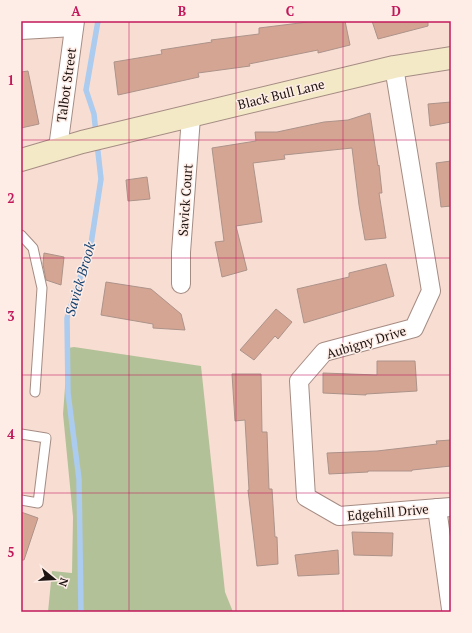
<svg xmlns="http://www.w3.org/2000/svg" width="472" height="633" viewBox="0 0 472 633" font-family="'PT Serif',serif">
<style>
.green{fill:#b3c198}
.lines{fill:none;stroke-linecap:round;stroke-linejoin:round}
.stream{stroke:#abcbef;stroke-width:5.5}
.building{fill:#d5a594;stroke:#ac9389}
.lane-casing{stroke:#a58c83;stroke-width:11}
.street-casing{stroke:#a58c83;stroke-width:20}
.secondary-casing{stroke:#a58c83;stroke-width:24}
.lane{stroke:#fff;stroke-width:9}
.street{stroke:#fff;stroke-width:18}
.secondary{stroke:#f3e9c7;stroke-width:22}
.grid{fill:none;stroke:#c2185b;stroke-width:1;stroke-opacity:0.55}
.labels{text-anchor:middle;stroke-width:3;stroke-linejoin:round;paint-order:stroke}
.street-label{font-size:13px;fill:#1d1310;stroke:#feede7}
.water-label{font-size:14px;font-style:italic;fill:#184472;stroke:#feede7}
.neatline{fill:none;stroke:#c2185b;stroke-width:1.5}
.grid-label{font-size:13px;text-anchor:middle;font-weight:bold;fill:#c2185b}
</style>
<rect width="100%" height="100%" fill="#f8ddd3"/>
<polygon class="green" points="74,347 201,366 225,592 233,612 48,612 52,571 72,573 73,517 63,414 68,348"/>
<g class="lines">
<g class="stream">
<polyline points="96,134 94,114 86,90 98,21"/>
<polyline points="81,612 79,479 68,393 67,318 91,244 101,179 97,143"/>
</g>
</g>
<g class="building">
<polygon points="316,21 345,21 350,45 318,53 318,50 249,64 250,66 198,73 199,77 118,95 114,62 162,54 161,50 212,42 211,40 259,34 259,28"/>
<polygon points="372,21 428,21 428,26 378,39"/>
<polygon points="28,71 39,124 21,128 21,72"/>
<polygon points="451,102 451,122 430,126 428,104"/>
<polygon points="370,113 378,166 379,165 382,193 379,193 386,238 365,240 359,205 352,148 284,155 285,159 253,163 262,222 236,226 247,270 222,277 215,242 224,241 212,148 256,141 255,132 277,132 324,122 348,120"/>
<polygon points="451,161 451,206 441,207 436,163"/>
<polygon points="147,177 150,199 128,201 126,180"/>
<polygon points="44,253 64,257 61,285 46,280 43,264"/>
<polygon points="386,264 394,296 304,323 297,289 349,277 349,273"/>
<polygon points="106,282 151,289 181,314 185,330 153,328 153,324 101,315"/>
<polygon points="276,309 292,322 278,339 275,336 254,360 240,350"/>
<polygon points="377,361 415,361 417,391 366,394 366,395 323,393 323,373 377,375"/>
<polygon points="232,374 261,374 262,432 267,432 269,489 272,489 275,537 277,537 278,564 257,566 248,490 249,490 245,420 235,421"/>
<polygon points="451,440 451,466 412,470 412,471 368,471 368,472 329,474 327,453 377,451 437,444 436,441"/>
<polygon points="21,512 38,518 24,560 21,560"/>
<polygon points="352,532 393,533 392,556 354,555"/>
<polygon points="338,550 339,574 298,576 295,555"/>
</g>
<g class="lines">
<g class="lane-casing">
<g id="lane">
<polyline points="21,235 33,248 42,288 35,392"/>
<polyline points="21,434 46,438 38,503 21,500"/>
</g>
</g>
<g class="street-casing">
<g id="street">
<polyline points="21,30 74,27"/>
<polyline points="394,67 431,291 414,328 324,352 299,381 306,497 339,516 451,507"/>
<polyline points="58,148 75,21"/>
<polyline points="181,284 181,252 191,117"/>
<polyline points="437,508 451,609"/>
</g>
</g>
<g class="secondary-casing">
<polyline id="secondary" points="21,160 82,142 394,67 451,58"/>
</g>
<use href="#lane" class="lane"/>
<use href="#street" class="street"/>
<use href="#secondary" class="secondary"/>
</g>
<path class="grid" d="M129,21V612M236,21V612M343,21V612M21,140H451M21,258H451M21,375H451M21,493H451"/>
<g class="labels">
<g class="street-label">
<text transform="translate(66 85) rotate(-82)" y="5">Talbot Street</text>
<text transform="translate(281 94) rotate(-14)" y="5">Black Bull Lane</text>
<text transform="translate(185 200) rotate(-86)" y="5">Savick Court</text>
<text transform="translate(366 342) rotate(-17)" y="5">Aubigny Drive</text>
<text transform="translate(388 512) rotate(-5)" y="5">Edgehill Drive</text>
</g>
<g class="water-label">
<text transform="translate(80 279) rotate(-74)" y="5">Savick Brook</text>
</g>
</g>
<rect width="472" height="633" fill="none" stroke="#feede7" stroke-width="44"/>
<g transform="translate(54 579) rotate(108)" stroke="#feede7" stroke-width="3" paint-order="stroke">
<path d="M0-3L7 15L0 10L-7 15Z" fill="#1d1310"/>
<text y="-6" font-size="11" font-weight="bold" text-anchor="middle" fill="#1d1310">N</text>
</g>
<rect x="22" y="22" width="428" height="589" class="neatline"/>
<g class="grid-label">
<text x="76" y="16">A</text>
<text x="182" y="16">B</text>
<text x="290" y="16">C</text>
<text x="396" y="16">D</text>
<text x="11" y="85">1</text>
<text x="11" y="203">2</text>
<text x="11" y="321">3</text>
<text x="11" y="439">4</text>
<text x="11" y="557">5</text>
</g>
</svg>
